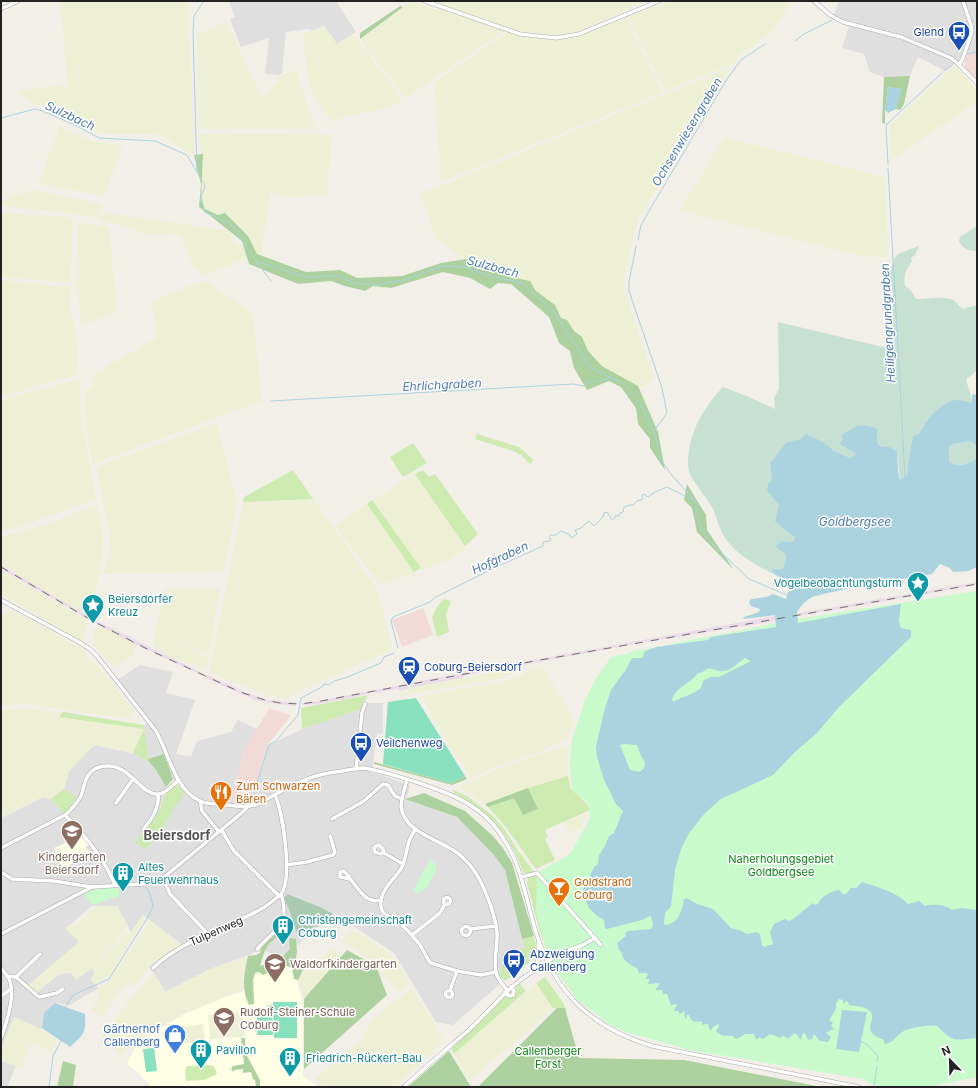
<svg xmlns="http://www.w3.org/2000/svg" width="978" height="1088" viewBox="0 0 978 1088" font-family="Inter,sans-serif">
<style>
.residential{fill:#e0dfdf}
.commercial{fill:#f2dad9}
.industrial{fill:#ebdbe8}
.education{fill:#ffffe5}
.farmland{fill:#eef0d5}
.grass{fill:#cdebb0}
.forest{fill:#add19e}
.wetland{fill:#c6e0d4}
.cemetery{fill:#aacbaf}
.park{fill:#c8facc}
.pitch{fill:#88e0be}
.water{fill:#aad3df;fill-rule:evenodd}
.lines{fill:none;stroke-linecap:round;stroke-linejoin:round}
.stream{stroke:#aad3df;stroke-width:1}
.minor-casing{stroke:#a9a9a9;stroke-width:4.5}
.minor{stroke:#fff;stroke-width:3.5}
.rail{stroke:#707070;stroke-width:1;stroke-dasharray:8 8;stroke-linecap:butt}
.labels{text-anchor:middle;stroke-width:3;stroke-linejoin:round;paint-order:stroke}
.transit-label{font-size:11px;fill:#164399;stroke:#fff;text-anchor:start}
.culture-label{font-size:11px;fill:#0d838f;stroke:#fff;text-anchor:start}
.food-label{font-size:11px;fill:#c56008;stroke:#fff;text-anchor:start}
.education-label{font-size:11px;fill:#785e54;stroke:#fff;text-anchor:start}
.park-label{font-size:11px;fill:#0c8416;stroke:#fff}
.street-label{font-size:11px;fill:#222;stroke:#fff}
.shop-label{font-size:11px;fill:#366cbe;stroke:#fff;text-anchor:end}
.water-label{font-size:12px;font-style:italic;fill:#4a7aab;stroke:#fff}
.quarter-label{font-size:13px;font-weight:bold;fill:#555;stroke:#fff}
</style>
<rect width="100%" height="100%" fill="#f2efe9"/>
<g class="residential">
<polygon points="229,1 336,1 356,32 337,44 324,26 313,31 308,29 286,32 282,73 279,75 265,74 269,38 241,47 230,19 235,17"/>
<polygon points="841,1 977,1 977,51 968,54 945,71 918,57 910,76 889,79 870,72 864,54 842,48 849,26 843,25 833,19 838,3"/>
<polygon points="140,665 173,672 166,693 195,700 176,754 191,757 197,741 231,732 238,720 257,729 244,751 229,802 248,803 254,791 267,746 302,729 361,709 364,703 383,703 383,733 377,734 372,771 410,786 406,799 457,817 493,854 505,870 524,947 501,968 500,984 453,1025 436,1022 394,953 335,914 280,959 261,948 252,954 210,969 165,992 149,966 181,944 143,915 131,932 117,906 92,906 66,928 79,941 37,992 58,975 92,968 95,973 91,979 98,988 70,1005 55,1003 44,1013 42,1028 40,1029 14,1017 1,1050 1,818 43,797 51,799 65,813 77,797 64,789 69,771 94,745 133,753 149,762 156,770 166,787 159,812 135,842 184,793 173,779 164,755 148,759 144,725 149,724 117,680"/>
<polygon points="1,1061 16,1066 7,1087 1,1087"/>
</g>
<g class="commercial">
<polygon points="977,51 977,79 965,68 965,60 968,54"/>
<polygon points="423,608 433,635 402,647 392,620"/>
<polygon points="269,708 291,715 267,746 254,791 248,803 229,802 244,751"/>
</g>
<g class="industrial">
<polygon points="1,565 93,619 204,674 204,676 125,640 90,620 1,569"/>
<polygon points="977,582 977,585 799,616 799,613"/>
<polygon points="775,616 776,621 641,643 463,676 462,678 409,688 409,689 400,691 397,689 375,693 375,690 461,673"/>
<polygon points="207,675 245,692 267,700 296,703 296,706 272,703 255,700 205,678"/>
<polygon points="370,691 369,694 318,704 302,705 302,703 318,701"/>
</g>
<g class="education">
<polygon points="82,836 90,845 85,847 92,855 62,868 54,848"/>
<polygon points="292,959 302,1001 303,1076 319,1087 151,1087 139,1073 127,1064 136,1046 156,1030 185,1014 220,999 254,988 253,980 255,973"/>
</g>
<g class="farmland">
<polygon points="60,1 188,1 189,17 188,38 190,40 194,155 158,134 103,134 88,128 80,121 36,104 16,92 66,84 68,89"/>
<polygon points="411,1 439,10 441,9 504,31 406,98 360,39"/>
<polygon points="432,1 649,1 578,31 564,34 553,35 514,30"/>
<polygon points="668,1 793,1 771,33 741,54 731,65 665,91 628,17"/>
<polygon points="626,18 662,93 441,182 434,83 507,32 530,38 549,40 574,38"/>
<polygon points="227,22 263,100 280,76 296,71 315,129 207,129 199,126 197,38 199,33"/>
<polygon points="324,26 337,44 353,34 403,100 386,109 346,116 334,121 326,114 316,99 308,79 303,34"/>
<polygon points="955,65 977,92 977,102 891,160 890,125"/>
<polygon points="731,67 639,218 634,233 625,273 624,289 654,380 649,382 644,386 638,386 602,366 588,351 582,337 574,331 567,320 561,318 555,305 536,291 530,281 520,279 503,273 513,268 472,258 464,259 436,238 420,194"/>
<polygon points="60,126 64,129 95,142 123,146 104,196 38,184"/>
<polygon points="275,133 332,135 327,195 294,198 270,193 261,256 257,254 248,236 225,213 218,215 205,209 201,197 203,154 201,154 198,134"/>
<polygon points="724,137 885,177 888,258 856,255 680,211"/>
<polygon points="36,190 103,204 99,218 66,213 1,206 2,200 17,194"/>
<polygon points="103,212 229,231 236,244 244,245 248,258 204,275 193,266 181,235 172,233 152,236 120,225 100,221"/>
<polygon points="1,213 69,217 73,222 70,283 1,277"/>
<polygon points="78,223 109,226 117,312 82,325 76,285"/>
<polygon points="1,280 70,287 71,313 77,339 78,374 1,397"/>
<polygon points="201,281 205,281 250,311 253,316 262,401 93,464 85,423 85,391 93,386 92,375 157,337 152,301"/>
<polygon points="79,379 82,422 96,499 29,524 1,531 1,400"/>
<polygon points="213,424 217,425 237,501 224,572 103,574 110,548 110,535 96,467"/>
<polygon points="415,474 465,546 465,548 451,559 422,570 372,500"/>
<polygon points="313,499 375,586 384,614 381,617 385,619 393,649 297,692 289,697 283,698 267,695 209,672 243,502"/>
<polygon points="367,504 414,572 413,574 380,585 335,525"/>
<polygon points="97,505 103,533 103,553 92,611 77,609 1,565 1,537 38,527"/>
<polygon points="1,570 87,620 84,642 1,594"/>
<polygon points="220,588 209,655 181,643 183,645 209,658 206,670 168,656 153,645 164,589"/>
<polygon points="13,610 86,651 88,661 95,663 133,709 130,719 26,704 1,706 1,616"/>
<polygon points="102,627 136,645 133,656 118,666 111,665 95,647 93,642 93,630"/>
<polygon points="522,667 523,668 500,679 400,696 399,695 408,689 408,688"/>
<polygon points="539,667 543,667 574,720 568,738 537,753 516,759 471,778 445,738 421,696 475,686 501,683"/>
<polygon points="27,708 63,712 59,717 145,729 133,753 93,745 69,771 64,789 51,799 43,797 1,818 1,710"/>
<polygon points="567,745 568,776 528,788 485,804 458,787 515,762"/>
<polygon points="584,813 587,819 581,821 583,827 569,833 564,822"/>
<polygon points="98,906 117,906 128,926 96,965 103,959 125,934 129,934 143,915 146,917 128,945 112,973 106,978 95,984 91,979 95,973 92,968 76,980 70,972 58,975 37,992 28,985 79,942 65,928 76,924"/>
<polygon points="150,920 181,945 149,966 134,987 128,983 116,994 102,1017 91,1010 98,998 98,988 109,981 114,974"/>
<polygon points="352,929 384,950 397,960 410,983 397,992 385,975 374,961 369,960 341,940"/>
<polygon points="333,948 340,958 304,999 298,980 299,977"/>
<polygon points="247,956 243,974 244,989 180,1015 132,1045 122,1056 102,1035 152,973 153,972 166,992 211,969"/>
<polygon points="536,983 553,1008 470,1081 454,1054"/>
<polygon points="412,988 444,1041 395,1087 325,1087 315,1079 359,1042 373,1018"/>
<polygon points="243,1012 245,1037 210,1039 208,1015"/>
<polygon points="14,1017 40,1029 56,1040 52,1052 30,1043 22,1068 1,1061 1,1050"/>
<polygon points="203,1024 205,1041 172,1045 171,1028"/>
</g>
<g class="grass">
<polygon points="477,434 519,447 534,460 530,464 521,455 513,451 475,439"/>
<polygon points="413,443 427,463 403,477 390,457"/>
<polygon points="293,470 313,499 243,502 244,497"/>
<polygon points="423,470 429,477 435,474 478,534 465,546 415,474"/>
<polygon points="372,500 421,568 414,572 367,504"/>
<polygon points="444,599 451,601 446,614 449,632 437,637 432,618 436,608"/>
<polygon points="368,695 361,709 302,729 301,708"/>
<polygon points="63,712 144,725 149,762 133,753 144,729 59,717"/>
<path d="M568,776L570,788L587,804L590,810L545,830L548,837L545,839L555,860L536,869C520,848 507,826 488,807L514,797L523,815L538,809L528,788Z"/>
<polygon points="177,784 184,793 163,827 145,850 135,842 159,812 164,796"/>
<polygon points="64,789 77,797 65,814 51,799"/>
<path d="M454,790L467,796L492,815L505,830L519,852L534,872L527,874L524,873C521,868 520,863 518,859C504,828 484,809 454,793L452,791Z"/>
<polygon points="537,875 548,953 539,929 527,883 528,878"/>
<path d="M534,936C534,940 536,945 536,949C535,962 515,974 505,981L500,976L501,968L524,947L522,939Z"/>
<polygon points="545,977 564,1004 565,1008 553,1008 536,983"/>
<path d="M519,983L526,991L454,1054L451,1048L480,1022L504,996L511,998C515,995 516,993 516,988Z"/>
<polygon points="209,1065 213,1066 217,1072 216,1075 203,1080 186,1081 185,1072 186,1067 188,1066"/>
</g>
<g class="forest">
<polygon points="400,6 403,7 360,39 360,33"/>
<polygon points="910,76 904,104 900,110 896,109 901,89 888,87 885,110 885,124 882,123 884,77"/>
<polygon points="203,154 201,200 205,209 218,215 225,213 248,236 257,254 306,272 340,270 357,278 402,276 441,263 472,258 503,273 520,279 530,281 536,291 555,305 561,318 567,320 574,331 582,337 588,351 602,366 638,386 658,432 665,470 650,448 650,439 638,424 636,408 621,387 609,381 587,390 574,368 570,351 559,343 549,317 511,284 498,283 490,289 470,278 443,272 391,288 373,286 365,291 345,286 331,281 298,284 249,264 242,241 199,207 201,184 194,155"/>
<polygon points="687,484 706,515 707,530 734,570 697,532 692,508 684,500"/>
<polygon points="164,754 173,779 166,787 156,770 149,762 148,759"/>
<polygon points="374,762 451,783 465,776 467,779 452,785 374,764"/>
<polygon points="528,788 538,809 523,815 514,798 488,807 485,804"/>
<polygon points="424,793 465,811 493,836 503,848 512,863 534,936 522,939 505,870 493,854 457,817 405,799"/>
<path d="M287,914L288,921L286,929H283L282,932L283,935H278C276,939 271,941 269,944C264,950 262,959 260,966L280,959L290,949L289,941L290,938L296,939L297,952L295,964L303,970L298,980L294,979L292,968L281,964L275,966L272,971L263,975L259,972L255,973L253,980L254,1004L249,1005C241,988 244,973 248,956L256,955L260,953L261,948L279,930Z"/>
<polygon points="347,950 376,966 387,995 304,1069 304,999"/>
<polygon points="557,1008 565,1008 579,1058 684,1060 821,1087 478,1087"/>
<polygon points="241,1038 245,1038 246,1054 260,1080 260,1087 256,1087 255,1080 253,1079 251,1072 243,1073 243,1069 234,1070 233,1072 231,1069 233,1066 244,1064"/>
<polygon points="449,1051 471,1087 408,1087"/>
<polygon points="63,1061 76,1065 73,1087 57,1087"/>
</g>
<g class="wetland">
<path d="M977,226V251C968,251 963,249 959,241L960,237Z"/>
<path d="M919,246L915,255L911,258L912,261C906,270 903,275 905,286C914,291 912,295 917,299C926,299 942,296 950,299C956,300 958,306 963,309L977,305L976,371L972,375L967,378C966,387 972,393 972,403L966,402L923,425L919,434L913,436L908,462L907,475L900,480L897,451L890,447L879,446L877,442L878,434L871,426L861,425L848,431L856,454L850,458L833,450L825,443L800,439L786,444L770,463L772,480L767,491L779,505L786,531L795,537L793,542L782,541L777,548L785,554L786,559L783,568L779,570L774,568L772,570L774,574C757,566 737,555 725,538C719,529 717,517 712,507C706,496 696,486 690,474C687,467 688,458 689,450C693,425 706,405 723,387L749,397L775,409L774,398L779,389L778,322L887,348H891L894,345V328C884,317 896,302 892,288C891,284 889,280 887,276L896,256L900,253Z"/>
<path d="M971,441L975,445L977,444V458C969,464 958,469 949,461V447L954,444Z"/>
</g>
<polygon class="cemetery" points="287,894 320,907 333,914 323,924 297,934 289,909 284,899"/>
<g class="park">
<polygon points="977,591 977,1077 928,1087 888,1087 869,1084 864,1079 690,1050 629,1033 609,1024 578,1000 550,963 536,912 537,873 570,854 590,819 589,804 572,790 570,764 572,740 585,700 595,680 611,657 627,654 631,652 798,619"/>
<polygon points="430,859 436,865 436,869 427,888 422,891 416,893 414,889"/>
<polygon points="119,886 119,896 92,905 84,894 94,890"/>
</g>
<g class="pitch">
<polygon points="416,698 465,776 451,783 383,764 388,702"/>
<polygon points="273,1002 297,1002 297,1038 274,1038"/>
<polygon points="272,1005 273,1035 257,1035 257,1010 267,1010 267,1006"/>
<polygon points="154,1048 157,1071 146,1072 143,1049"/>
</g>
<g class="water">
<polygon points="888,87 902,89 896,109 888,113 885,110"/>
<path d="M972,394L977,395V444L975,445L971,441L954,444L949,447V461C958,469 969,464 977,458V567L968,571L953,572L950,568L940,564L932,574L859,586L815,596C807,599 801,605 797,612L798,623L901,604L899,621L901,628L911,630V637L839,707L817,733L795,752L773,775L721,799L705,813L689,833L681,849L675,870L671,906L665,913L664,923L665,925C679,924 682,910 684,899L687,898L697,904L713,909L731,928L742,931L746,934L757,932L760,934L762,946L766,947L768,945H771L773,943L770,932L774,924L785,919L789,921L793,919L813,903L815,905L818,904C822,895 830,892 839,890L843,894H846L851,888H856L862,882C877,887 897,892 908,904L919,901L925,906C935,904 944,904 952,910L961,908L977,910V1038C954,1040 954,1043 937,1026C926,1025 911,1027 902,1032C895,1037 894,1043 884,1044V1040C855,1030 883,1018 867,1009C862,1006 854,1006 849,1005L848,1002L846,1001L845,1003H843V1000L839,999L836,1003V1009L830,1019V1021L833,1022L831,1026L834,1029L826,1033L831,1037L828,1042L820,1041L814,1034L812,1039L808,1040L805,1033H803L801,1040L795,1033L787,1039L786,1037L781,1036V1038L770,1034L763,1039L759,1037L758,1039H756L754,1034H746C741,1035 739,1040 734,1038L733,1036C725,1035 723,1038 716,1031L719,1026V1024L714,1026L711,1030H710L708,1024H705L702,1025V1022C695,1020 693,1025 689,1015H687L686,1019L685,1018L684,1011L680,1014L678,1011H674L677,1004L671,1005L667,994H663L662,990H656V988L659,985V983L649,984L648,983L650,979H645L648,975L647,973H639L637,968C631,965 622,961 622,953L619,950L617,943L626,936L625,933L628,931L651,929L653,925L651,917L650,916L642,920L607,929L605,928L604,920L596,915L589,908L582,892L594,867L598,864L599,855L605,846L609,836L614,833L623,811L616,804L604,780L597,757L596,747L605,708L611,690L627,668L630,661L633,658H643L644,652L656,647L708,640L711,637L776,627L775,615L743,619L744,617L759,612L760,609L751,606L749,602L751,599L766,597L773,594L786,599L788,592L796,588L795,585L774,574L772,570L773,568L779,570L783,568L786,559L785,554L777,548L776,546L782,541L793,542L795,537L786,531L775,521L779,505L767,491L768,484L772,480L770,463L786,443L800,439L806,434L825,443L833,450L850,458L856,454L840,444L843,439L841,436C853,427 862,421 877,429C878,435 876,441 879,446L890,447L897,451L898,472L900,480L907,475L908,462L913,436L919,434C925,421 941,402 956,400C961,400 967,402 972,403ZM745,658L751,661L719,677H711L704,680C702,683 702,687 700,689C692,695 681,697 673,702L672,699C677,686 690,684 698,673C702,673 703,671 707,669C714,668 718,672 723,671C731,671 739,662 745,658ZM625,744L637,745L641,756L645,762L644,768L640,772L630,770L620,745Z"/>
<path d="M55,1003L85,1014C86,1034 84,1034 70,1047L42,1028L44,1013Z"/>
<polygon points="842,1010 867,1012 859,1052 836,1049"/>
</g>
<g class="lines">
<g class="stream">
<polyline points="795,41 804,34 832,20"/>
<polyline points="968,54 977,52"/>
<polyline points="944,71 951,66"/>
<polyline points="1,118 35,109 42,111 73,124 99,138 155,141 187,155 205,186 201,197 205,212 230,224 256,261 306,277 340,276 354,283 376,285 404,280 442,266 465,267 490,276 522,283 554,312 591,368 622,383 635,396"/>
<polyline points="888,164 886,127 887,124 942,73"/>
<polyline points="888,168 905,477"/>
<polyline points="197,172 193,32 194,16 204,1"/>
<polyline points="638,240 641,225 652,206 727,79 741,60 765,44"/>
<polyline points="636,246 629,282 629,291 662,388 667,413 654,431"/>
<polyline points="256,261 271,281"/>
<polyline points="638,400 641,404 654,432 661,459 670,473 695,501 699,522 708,540 749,579 787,595"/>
<polyline points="271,401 573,384 584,386 587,382 595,382 612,378"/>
<polyline points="398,648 391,621 393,617 430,602 436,597 492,569 543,546 543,542 550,541 551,539 549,537 551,535 556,535 561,531 570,535 571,538 577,534 575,530 581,528 589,521 594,526 603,517 604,513 607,512 612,520 615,518 615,516 617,515 618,517 620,513 623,512 624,507 630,505 633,505 637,501 643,499 642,495 644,494 648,497 655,492 667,487 695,501"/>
<polyline points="247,803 252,798 269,745 277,740 298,715 301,698 322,687 324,684 329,685 334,681 345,678 381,663 384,657 394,653"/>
<polyline points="66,1006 73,995 109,979 148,917 153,906 150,894 146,887"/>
<polyline points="861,1041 869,1046 878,1056 877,1061"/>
<polyline points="874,1086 877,1067"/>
<polyline points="49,1087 53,1056 61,1041"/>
</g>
<g class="minor-casing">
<g id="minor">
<polyline points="425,1 520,34 556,38 579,34 659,1"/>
<polyline points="814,1 830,15 843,22 901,37 951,58 957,63 977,83"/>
<polyline points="1,9 18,1"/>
<polyline points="959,65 963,58 972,32 971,25 963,1"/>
<path d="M1,600L77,641L90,649L97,656L156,731C168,752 175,790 200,801C206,804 215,804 222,804C233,806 244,808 256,805C274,796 291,784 310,778C320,774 331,773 342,771C349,770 356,768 363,768C380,770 399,777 416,782C443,791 472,801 492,823C518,853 523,885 533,922C551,989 587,1026 652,1046L859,1087"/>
<polyline points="356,769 362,713 365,704"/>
<path d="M407,780C405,788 401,798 401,807C404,831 436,839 453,850C461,855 468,862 473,869C484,884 495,914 497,932C498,945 493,962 496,972C497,979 503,985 507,990"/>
<polyline points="200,801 202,811 219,832"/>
<polyline points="116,803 133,779"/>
<path d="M65,815C85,836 104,858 115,885"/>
<polyline points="332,819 364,801 383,784 388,785 395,796 402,799"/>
<path d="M416,829C406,840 408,854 402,867C396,878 383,887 381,900C378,916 393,917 401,924C408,931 414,937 420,945C424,951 426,958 431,963L457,971L481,975L496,972"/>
<path d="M143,830C151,820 160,808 158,794"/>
<polyline points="222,831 234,851 279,896"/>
<path d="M1,848L65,815C71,810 77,803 81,796C84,787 85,777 92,771C97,767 102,766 107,766C130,764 142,797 159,794C167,793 173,784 179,780"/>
<polyline points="384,853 380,854 375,852 374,848 376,846 379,845 383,849 384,853 403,864"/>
<polyline points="286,865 307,862 333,855 335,852 330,836"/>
<polyline points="1,872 12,879 54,881 91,887"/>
<polyline points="522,877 537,873 601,945"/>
<polyline points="163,878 170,894 208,934"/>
<path d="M350,879L340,877V872L344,871C355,882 363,905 381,900"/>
<circle cx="447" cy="901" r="3.5"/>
<circle cx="466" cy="931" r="4.5"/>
<polyline points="470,929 496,926"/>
<polyline points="1,934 92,887 143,884 153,882 163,878 244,811 247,807"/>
<polyline points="412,935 440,913 445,904"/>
<path d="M257,949C276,928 291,925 281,894C293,879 283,813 275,795"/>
<polyline points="548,963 555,955 583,945 595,938"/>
<path d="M1,968C4,972 8,976 10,981C15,998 7,1022 1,1038"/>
<path d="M153,968C183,939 225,930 261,909C269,905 275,899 281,894"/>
<polyline points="534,969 539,958 538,943"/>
<polyline points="7,976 16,977 39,997 57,993 63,989"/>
<polyline points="16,977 40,954"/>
<polyline points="450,990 457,971"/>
<circle cx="449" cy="994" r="3.5"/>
<polyline points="505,992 509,996 513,995 514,991 511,987"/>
<polyline points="1,996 11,989"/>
<path d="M404,1087C425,1067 447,1049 469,1030C496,1005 513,979 548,963"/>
</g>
</g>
<use href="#minor" class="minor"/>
<polyline class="rail" points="1,567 91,620 147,649 240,692 265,700 280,703 301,704 321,701 529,662 977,584"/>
</g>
<defs>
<g id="bus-pin" transform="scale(1.15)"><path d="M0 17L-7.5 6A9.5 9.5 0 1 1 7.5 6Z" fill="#1a4fb4" stroke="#fff"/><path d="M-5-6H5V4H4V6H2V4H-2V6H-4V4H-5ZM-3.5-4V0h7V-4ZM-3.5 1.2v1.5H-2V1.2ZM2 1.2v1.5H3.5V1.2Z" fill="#fff"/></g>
<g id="sight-pin" transform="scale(1.15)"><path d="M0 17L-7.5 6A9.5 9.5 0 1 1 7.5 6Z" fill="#0f9aa8" stroke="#fff"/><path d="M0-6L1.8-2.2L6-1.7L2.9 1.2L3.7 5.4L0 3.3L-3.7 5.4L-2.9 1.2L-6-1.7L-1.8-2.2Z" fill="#fff"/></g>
<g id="station-pin" transform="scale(1.15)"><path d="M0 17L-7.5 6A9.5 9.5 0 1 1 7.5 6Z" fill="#1a4fb4" stroke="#fff"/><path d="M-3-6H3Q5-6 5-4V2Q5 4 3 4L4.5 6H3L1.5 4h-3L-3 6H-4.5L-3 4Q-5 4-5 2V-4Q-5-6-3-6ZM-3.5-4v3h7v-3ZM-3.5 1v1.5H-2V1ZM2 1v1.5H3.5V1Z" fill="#fff"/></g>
<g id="restaurant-pin" transform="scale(1.15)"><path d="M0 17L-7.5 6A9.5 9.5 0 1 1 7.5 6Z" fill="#e8710a" stroke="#fff"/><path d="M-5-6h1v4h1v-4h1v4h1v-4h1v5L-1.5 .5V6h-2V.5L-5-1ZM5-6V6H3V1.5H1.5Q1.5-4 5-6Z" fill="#fff"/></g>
<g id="school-pin" transform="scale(1.15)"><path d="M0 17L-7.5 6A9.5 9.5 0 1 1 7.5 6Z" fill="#8d6e63" stroke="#fff"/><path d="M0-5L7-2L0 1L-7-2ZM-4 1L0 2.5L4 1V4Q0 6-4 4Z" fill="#fff"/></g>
<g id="building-pin" transform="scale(1.15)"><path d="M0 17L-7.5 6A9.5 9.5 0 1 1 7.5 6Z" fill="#0f9aa8" stroke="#fff"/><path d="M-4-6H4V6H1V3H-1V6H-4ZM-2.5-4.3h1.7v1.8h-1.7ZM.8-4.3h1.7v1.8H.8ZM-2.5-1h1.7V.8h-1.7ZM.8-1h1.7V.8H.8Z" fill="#fff"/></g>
<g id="bar-pin" transform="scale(1.15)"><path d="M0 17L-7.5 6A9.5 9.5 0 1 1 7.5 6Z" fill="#e8710a" stroke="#fff"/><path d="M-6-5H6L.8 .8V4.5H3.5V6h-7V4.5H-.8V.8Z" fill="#fff"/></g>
<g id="shop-pin" transform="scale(1.15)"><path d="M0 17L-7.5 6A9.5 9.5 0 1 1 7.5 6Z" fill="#3f7fe0" stroke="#fff"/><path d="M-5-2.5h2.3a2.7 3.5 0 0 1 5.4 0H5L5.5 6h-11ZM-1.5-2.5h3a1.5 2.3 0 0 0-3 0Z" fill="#fff"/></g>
</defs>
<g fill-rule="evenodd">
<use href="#bus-pin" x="959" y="32"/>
<use href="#sight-pin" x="918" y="583"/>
<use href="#sight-pin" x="93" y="605"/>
<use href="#station-pin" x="409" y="667"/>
<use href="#bus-pin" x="361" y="743"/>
<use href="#restaurant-pin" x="221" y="792"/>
<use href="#school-pin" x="72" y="831"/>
<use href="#building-pin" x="123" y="873"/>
<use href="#bar-pin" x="559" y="888"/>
<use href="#building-pin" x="283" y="926"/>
<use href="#bus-pin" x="514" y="960"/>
<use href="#school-pin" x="275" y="964"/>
<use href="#school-pin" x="224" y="1018"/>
<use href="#shop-pin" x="175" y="1035"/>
<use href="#building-pin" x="201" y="1050"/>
<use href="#building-pin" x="290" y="1058"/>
</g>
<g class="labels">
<g class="transit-label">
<text x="944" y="36" text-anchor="end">Glend</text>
<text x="424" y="671">Coburg-Beiersdorf</text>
<text x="376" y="747">Veilchenweg</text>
<text x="530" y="958">Abzweigung<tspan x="530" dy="13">Callenberg</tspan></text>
</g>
<g class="culture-label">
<text x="902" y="587" text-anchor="end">Vogelbeobachtungsturm</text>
<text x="108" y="603">Beiersdorfer<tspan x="108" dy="13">Kreuz</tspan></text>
<text x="138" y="871">Altes<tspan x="138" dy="13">Feuerwehrhaus</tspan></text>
<text x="298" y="924">Christengemeinschaft<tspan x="298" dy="13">Coburg</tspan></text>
<text x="216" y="1054">Pavillon</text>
<text x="306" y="1062">Friedrich-Rückert-Bau</text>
</g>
<g class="food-label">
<text x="236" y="790">Zum Schwarzen<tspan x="236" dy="13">Bären</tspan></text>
<text x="574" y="886">Goldstrand<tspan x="574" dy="13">Coburg</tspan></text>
</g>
<g class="education-label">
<text x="72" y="861" text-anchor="middle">Kindergarten<tspan x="72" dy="13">Beiersdorf</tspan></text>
<text x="290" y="968">Waldorfkindergarten</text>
<text x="240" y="1016">Rudolf-Steiner-Schule<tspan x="240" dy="13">Coburg</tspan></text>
</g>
<g class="park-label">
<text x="781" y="863">Naherholungsgebiet<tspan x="781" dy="13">Goldbergsee</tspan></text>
<text x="548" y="1055">Callenberger<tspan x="548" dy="13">Forst</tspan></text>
</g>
<g class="street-label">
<text transform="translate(216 931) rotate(-24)" y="4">Tulpenweg</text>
</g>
<g class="shop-label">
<text x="160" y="1033">Gärtnerhof<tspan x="160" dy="13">Callenberg</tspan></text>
</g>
<g class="water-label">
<text transform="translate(70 116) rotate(25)" y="4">Sulzbach</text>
<text transform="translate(687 132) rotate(-59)" y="4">Ochsenwiesengraben</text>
<text transform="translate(493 267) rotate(15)" y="4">Sulzbach</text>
<text transform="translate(888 323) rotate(-93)" y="4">Heiligengrundgraben</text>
<text transform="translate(442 385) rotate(-3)" y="4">Ehrlichgraben</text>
<text x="855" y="526">Goldbergsee</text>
<text transform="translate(500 558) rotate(-25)" y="4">Hofgraben</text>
</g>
<g class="quarter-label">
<text x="177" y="840">Beiersdorf</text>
</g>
</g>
<rect width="978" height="1088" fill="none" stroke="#222222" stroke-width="4"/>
<g transform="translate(950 1060) rotate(337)" stroke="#ffffff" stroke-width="3" paint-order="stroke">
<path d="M0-3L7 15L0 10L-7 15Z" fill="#222222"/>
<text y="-6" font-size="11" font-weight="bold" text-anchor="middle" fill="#222222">N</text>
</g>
</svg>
